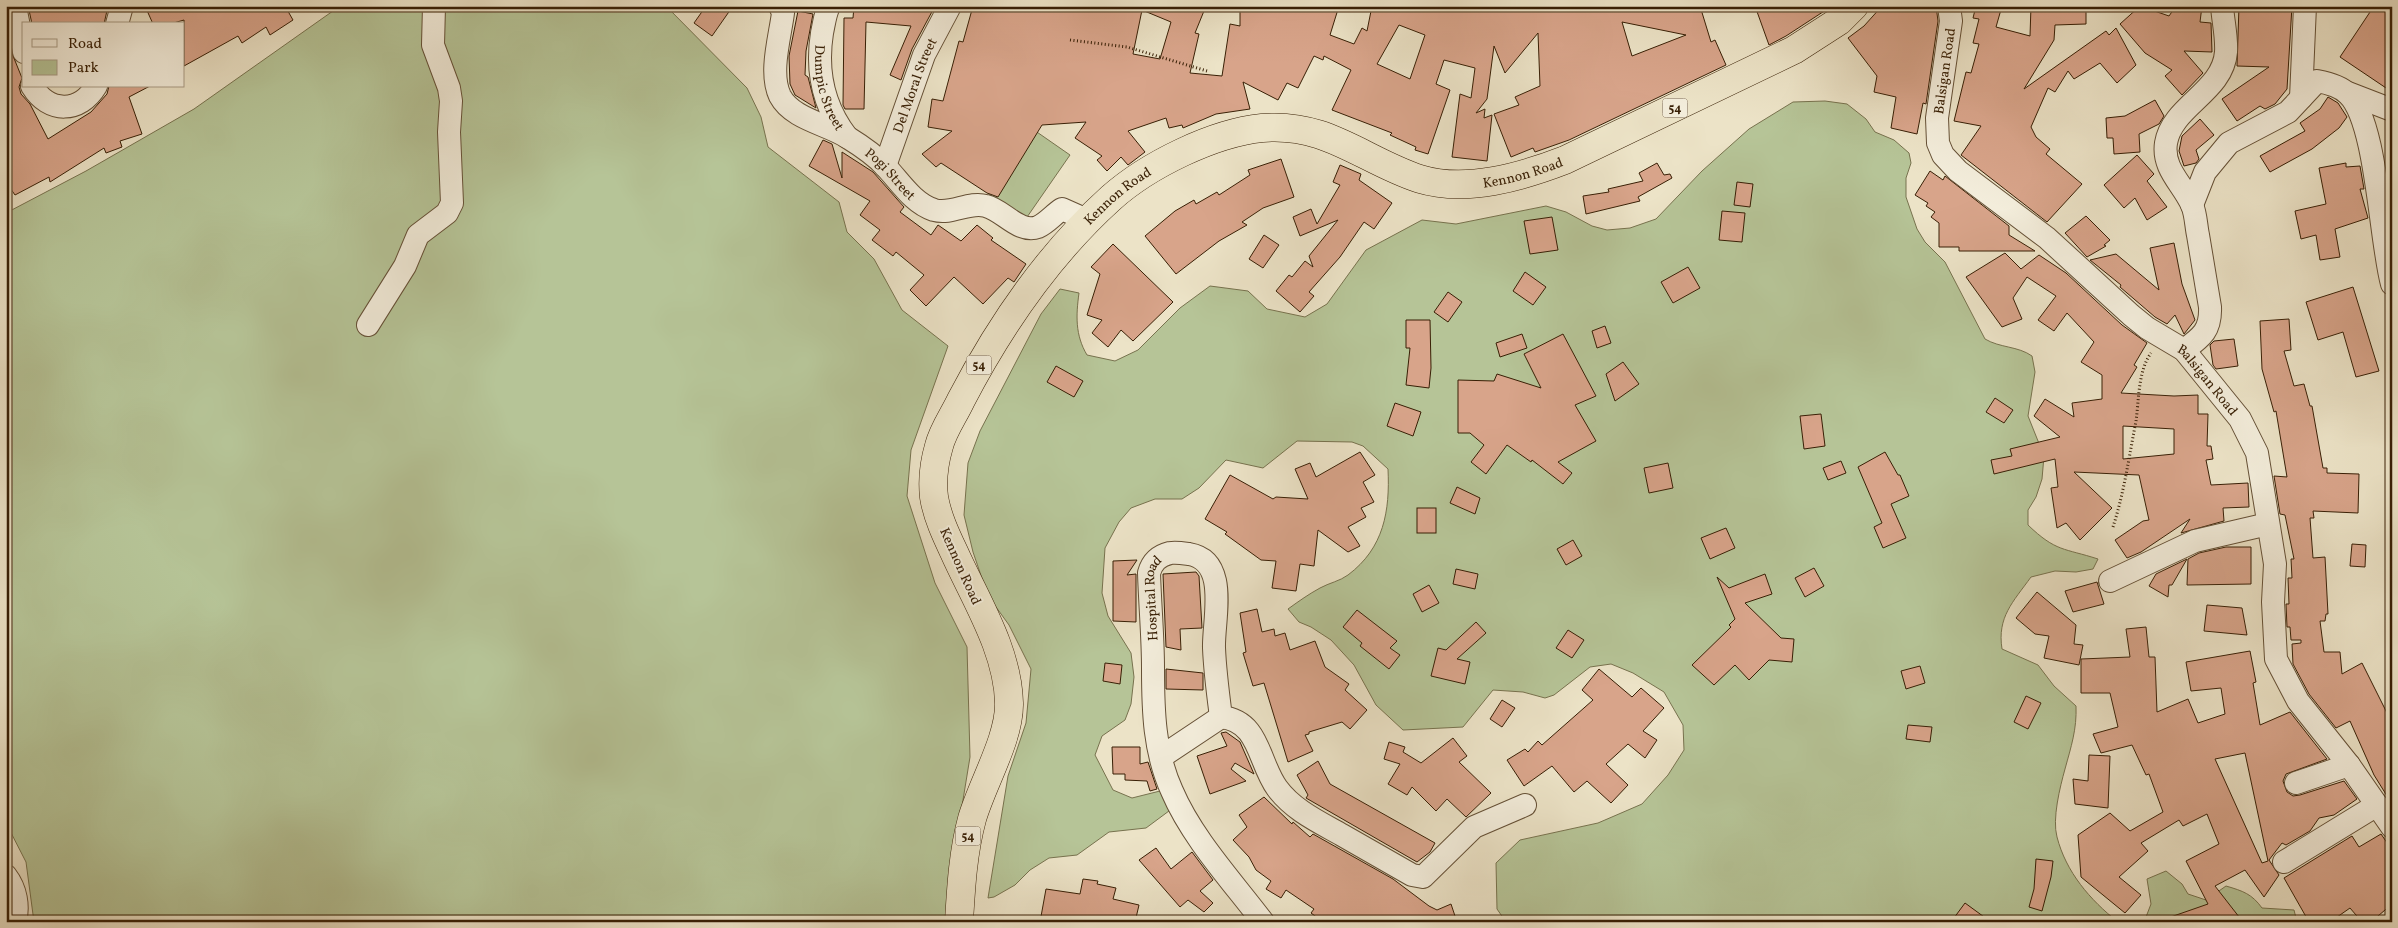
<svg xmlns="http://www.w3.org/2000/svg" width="2398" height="928" viewBox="0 0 2398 928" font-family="Vollkorn,serif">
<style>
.green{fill:#b6c497;stroke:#77724e}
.building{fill:#d8a48a;stroke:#381f05;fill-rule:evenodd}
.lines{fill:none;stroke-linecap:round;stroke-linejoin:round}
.minor-casing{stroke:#655036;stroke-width:24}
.highway-casing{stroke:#381f05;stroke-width:29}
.path{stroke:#381f05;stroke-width:3;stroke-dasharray:1 2.5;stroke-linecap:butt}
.minor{stroke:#f3eddb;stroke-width:22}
.highway{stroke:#ece3c7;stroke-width:28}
.labels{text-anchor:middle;stroke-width:4;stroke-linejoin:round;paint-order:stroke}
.shield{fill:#f3eddb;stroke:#705d45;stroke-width:1}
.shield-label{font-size:12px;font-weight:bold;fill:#381f05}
.street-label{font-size:14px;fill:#381f05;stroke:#f3eddb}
</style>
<rect width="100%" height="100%" fill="#ece3c7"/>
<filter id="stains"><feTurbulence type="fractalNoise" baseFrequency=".004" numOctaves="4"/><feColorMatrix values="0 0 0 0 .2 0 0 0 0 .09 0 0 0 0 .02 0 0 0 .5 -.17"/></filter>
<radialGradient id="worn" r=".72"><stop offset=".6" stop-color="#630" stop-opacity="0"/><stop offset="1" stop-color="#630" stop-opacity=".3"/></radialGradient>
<g class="green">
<polygon points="340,6 666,6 747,88 761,117 768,147 839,202 847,232 874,259 902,310 948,346 911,450 907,496 935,583 967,647 970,757 956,843 951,922 34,922 26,862 6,823 6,213 86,171 194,109"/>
<path d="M1825,101L1847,104L1866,119L1875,132L1894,140L1909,153L1911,163L1906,178V197L1917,229L1925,242L1945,262L1985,339C2000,348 2018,346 2032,356L2035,372L2028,416L2044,456L2042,479L2036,497L2028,510V525C2056,552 2064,548 2098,559L2093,569L2076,572L2055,571L2031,577C2013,602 1997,617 2002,649L2038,665L2054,686L2076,706C2077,729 2071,747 2065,769C2060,787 2052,819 2057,837C2066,872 2090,900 2118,922H1506L1497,909L1496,863L1520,840L1598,823L1642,804L1668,775L1684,750L1683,725L1664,692L1633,673L1611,664L1590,667L1554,695L1545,698L1523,692L1493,690L1463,727L1403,730L1376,705L1354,665L1331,640L1311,627L1299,622L1288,609C1299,601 1309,594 1320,588C1329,583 1340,581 1348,575C1384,548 1390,511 1388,469L1363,446L1352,442L1297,441L1263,468L1226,460L1199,488L1182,499H1155L1131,508L1119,522L1105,548L1102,593L1108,616L1131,653L1134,677L1131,704L1125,720L1102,736L1095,755L1113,790L1132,798L1160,791L1173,808L1146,828L1109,832L1077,855L1049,858L1030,870L1015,885L994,897L988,898L1008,776L1026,723L1031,669L1009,625L988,596L973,552L964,515L968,463L980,431L1041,314L1060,289L1079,293C1076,315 1075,335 1087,355L1115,361L1138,350L1180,308L1210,286L1248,291L1267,309L1305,317L1327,304L1366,250L1422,220L1456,224L1546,206L1566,212L1592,226L1607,230L1630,228L1656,219L1702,171L1749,129L1793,102Z"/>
<polygon points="1034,130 1070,155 1025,220 989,194"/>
<path d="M2166,871L2182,884L2188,894L2206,900L2226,886C2243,891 2252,894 2262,908L2294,910L2297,922H2133L2146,917L2151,904L2147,879Z"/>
</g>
<g class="building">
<polygon points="45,6 108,6 104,24 32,24 29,10"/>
<polygon points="145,6 285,6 293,20 270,35 266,27 242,43 238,36 184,66 184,20 170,24 153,24"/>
<polygon points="706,6 733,6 712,36 694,23"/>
<polygon points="854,6 935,6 912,49 901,80 890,75 911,26 866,22 864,109 845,109 843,105 844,18 853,18"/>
<path d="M973,6H1206L1195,33L1199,34L1190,73L1222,76L1230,24L1240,26V6H1339L1330,35L1354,44L1362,28L1367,31L1372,6H1700L1711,42L1715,40L1726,65L1569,140L1535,152L1533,148L1511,157L1494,114L1519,105L1515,97L1540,86L1538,33L1505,73L1494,46L1487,99L1476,113L1485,109L1484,118L1492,115L1487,161L1452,157L1460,94L1471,98L1475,68L1444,60L1436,84L1450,90L1428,154L1415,150L1416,147L1390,135L1392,133L1332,110L1351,70L1324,56L1323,60L1314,56L1298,88L1287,83L1278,100L1243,82L1250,109L1216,114L1183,128L1182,125L1169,128L1166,118L1128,131L1145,152L1128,165L1121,157L1107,171L1097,160L1102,156L1075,138L1086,122L1042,125L998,197L987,193L941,163L936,167L922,154L952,131L928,127L932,99L943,101L959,41L963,42ZM1142,10L1171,22L1160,59L1133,54ZM1622,22L1686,35L1632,56ZM1399,25L1425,35L1410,79L1377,64Z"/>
<polygon points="1755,6 1832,6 1786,36 1769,45"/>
<polygon points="1882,6 1936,6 1938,21 1926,104 1923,103 1917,134 1891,128 1896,97 1874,92 1877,76 1848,38 1864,26"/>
<polygon points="1976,6 2002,6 1996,27 2030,36 2031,6 2086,8 2086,24 2055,25 2054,40 2024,89 2106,31 2109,35 2116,28 2136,65 2117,83 2100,63 2074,79 2068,71 2055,92 2048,88 2031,127 2036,137 2050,149 2046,154 2082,184 2047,222 1961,155 1981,126 1954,121 1966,72 1971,73 1979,44 1973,43 1979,19 1973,18"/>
<polygon points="2140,6 2169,16 2176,6 2202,6 2200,22 2211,23 2212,52 2184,51 2203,73 2182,95 2165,76 2172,70 2145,53 2120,24"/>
<polygon points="2239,6 2292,6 2287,89 2275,104 2265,109 2260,106 2237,121 2222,99 2269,67 2237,66"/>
<polygon points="2374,6 2392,6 2392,92 2340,57"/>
<polygon points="798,11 813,14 806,51 805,75 808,77 816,108 795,95 790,84 789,56"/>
<polygon points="7,41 22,78 19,87 21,94 30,104 48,139 91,112 107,94 109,86 150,86 129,97 142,134 120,141 122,147 106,153 104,148 50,182 49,177 15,195 6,182"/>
<polygon points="2328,97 2338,103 2347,117 2339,128 2312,149 2270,172 2260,156 2305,131 2300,123 2320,109"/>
<polygon points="2155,100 2164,116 2159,124 2139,134 2140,152 2114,154 2113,138 2107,138 2106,118 2125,116"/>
<polygon points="2200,119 2214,135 2196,150 2199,159 2196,163 2184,166 2179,151 2182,136"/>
<polygon points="823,140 832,144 842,178 842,152 873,172 904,207 900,212 931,235 938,225 961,241 977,225 993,238 991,240 1026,264 1014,282 1008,278 983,304 954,277 926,306 910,290 924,275 896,252 893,256 872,240 880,230 860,215 870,201 809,166"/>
<polygon points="2137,155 2154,174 2147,181 2167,207 2147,220 2135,198 2124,208 2104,185"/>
<polygon points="1281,159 1294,197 1263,208 1242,222 1247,225 1219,241 1176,274 1145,236 1175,211 1194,200 1196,204 1217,192 1219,195 1250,175 1248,170"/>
<polygon points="1657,163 1664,175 1670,174 1672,178 1638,197 1640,201 1586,214 1583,196 1609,192 1608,189 1643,181 1639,173"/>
<polygon points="2346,163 2346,167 2360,166 2364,189 2360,189 2368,218 2335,229 2340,257 2320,260 2316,235 2301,239 2295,211 2326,204 2319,168"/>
<polygon points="1340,165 1361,174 1359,180 1392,203 1374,229 1364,222 1340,257 1309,292 1314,296 1300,312 1276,291 1289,275 1292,277 1305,261 1313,267 1309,256 1338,220 1300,236 1293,217 1311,209 1317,224 1340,185 1333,182"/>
<polygon points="1930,171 1943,180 1945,176 2009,226 2009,235 2035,251 1959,251 1959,247 1939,247 1939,223 1931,217 1935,212 1926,206 1928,203 1915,195"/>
<polygon points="1737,182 1753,184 1750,207 1734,205"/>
<polygon points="1722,211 1745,213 1742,242 1719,240"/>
<polygon points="2086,216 2110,240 2104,245 2106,246 2087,257 2065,233"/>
<polygon points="1552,217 1558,250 1530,254 1524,221"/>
<polygon points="1264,235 1279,245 1263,268 1249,259"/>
<polygon points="2174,243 2182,284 2195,320 2184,334 2175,315 2167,324 2155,317 2120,287 2121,285 2090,260 2116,254 2159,290 2150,248"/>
<polygon points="1113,244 1173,302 1133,341 1121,330 1108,347 1092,333 1102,320 1087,315 1100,274 1091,267"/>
<path d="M2005,253L2021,269L2039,255L2066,273L2122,325L2147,343L2134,365L2137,367L2121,393L2174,396L2198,395V414H2208L2207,446H2211L2213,459L2206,460L2211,485L2248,483L2249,507L2223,508L2224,521L2181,533L2190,519L2141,552L2127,558L2115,540L2143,521L2149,520L2139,475L2074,472L2112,508L2080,540L2066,523L2057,528L2051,488L2058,487L2055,459L1994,474L1991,460L2012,456L2010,449L2060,437L2034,416L2045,399L2074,417L2072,403L2102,399V375L2081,362L2094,342L2067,313L2054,331L2038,320L2056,296L2027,277L2013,298L2022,319L2002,327L1966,277ZM2123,426L2174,429V454L2123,459Z"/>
<polygon points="1688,267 1700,288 1673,303 1661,282"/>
<polygon points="1525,272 1546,287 1533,305 1513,291"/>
<polygon points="2353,287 2379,371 2356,377 2343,332 2318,340 2306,302"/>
<polygon points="1448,292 1462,302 1448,322 1434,312"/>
<polygon points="2289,319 2291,350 2284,351 2294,386 2304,384 2310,406 2312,406 2323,468 2327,468 2327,473 2359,474 2358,513 2313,511 2314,518 2310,518 2313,558 2325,557 2328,614 2326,614 2325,621 2320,621 2324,652 2340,652 2342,674 2362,663 2388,715 2392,734 2392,804 2374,775 2350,721 2336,728 2309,694 2293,664 2292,644 2301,643 2301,640 2291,640 2290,627 2287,627 2286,604 2289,604 2288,578 2292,578 2291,559 2294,559 2285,515 2280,514 2274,476 2287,477 2276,411 2274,412 2262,369 2260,321"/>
<polygon points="1406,320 1430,320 1431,368 1429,388 1406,385 1410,348 1406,348"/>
<polygon points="1605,326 1611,343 1597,348 1592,331"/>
<polygon points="1522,334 1527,348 1500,357 1496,343"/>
<polygon points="1563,334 1596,396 1575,405 1596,441 1558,462 1572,473 1563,484 1532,460 1531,462 1507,445 1486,474 1471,462 1484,445 1470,433 1458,433 1458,380 1494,381 1497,374 1541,388 1524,354"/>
<polygon points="2234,339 2238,366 2216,369 2213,365 2210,345 2214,341"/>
<polygon points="1623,362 1639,384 1615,401 1606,374"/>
<polygon points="1056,366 1083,381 1074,397 1047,382"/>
<polygon points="1995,398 2013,410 2004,423 1986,412"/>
<polygon points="1395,403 1421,412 1413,436 1387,426"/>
<polygon points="1821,414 1825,446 1804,449 1800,416"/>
<polygon points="1360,452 1375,475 1363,482 1374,502 1361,508 1366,517 1348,527 1360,546 1348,552 1318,530 1314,566 1300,564 1296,591 1272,588 1276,561 1261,560 1225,534 1227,532 1205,519 1230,475 1273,499 1276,497 1308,499 1295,469 1310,463 1316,477"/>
<polygon points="1885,452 1898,475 1900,475 1909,496 1891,504 1906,538 1883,548 1874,527 1882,523 1858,467"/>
<polygon points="1841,461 1846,473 1828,480 1823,468"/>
<polygon points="1668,463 1673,488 1649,493 1644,468"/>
<polygon points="1457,487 1480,498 1475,514 1450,503"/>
<rect x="1417" y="508" width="19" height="25"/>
<polygon points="1726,528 1735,548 1710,559 1701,538"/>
<polygon points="1573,540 1582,556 1566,565 1557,549"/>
<polygon points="2352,544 2366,545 2365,567 2350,566"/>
<polygon points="2226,547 2251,547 2251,584 2187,585 2188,559 2199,553"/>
<polygon points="2187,559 2172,585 2169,585 2168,597 2149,586 2156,574"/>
<polygon points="1137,560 1127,575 1136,574 1136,622 1113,621 1113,561"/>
<polygon points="1814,568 1824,586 1805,597 1795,578"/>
<polygon points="1456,569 1478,574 1475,589 1453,584"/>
<polygon points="1196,572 1199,576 1202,628 1180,629 1181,650 1166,647 1163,574"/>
<polygon points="1765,574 1772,594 1745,603 1781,638 1794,639 1792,662 1769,660 1749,680 1735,665 1714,685 1692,665 1731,627 1729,625 1735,619 1717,577 1729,588"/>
<polygon points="2097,582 2104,604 2073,612 2065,591"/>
<polygon points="1429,585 1439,603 1422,612 1413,594"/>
<polygon points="2037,592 2076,625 2074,644 2083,645 2079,665 2044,658 2049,636 2035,634 2016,618"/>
<polygon points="2207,605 2242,608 2247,635 2204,631"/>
<polygon points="1257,609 1262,632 1274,629 1275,636 1285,633 1290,650 1315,641 1325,667 1349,684 1345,690 1367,710 1350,729 1342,722 1309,732 1309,734 1305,735 1313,751 1288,762 1264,683 1253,686 1243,653 1246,652 1240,613"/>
<polygon points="1357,610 1397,641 1390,648 1400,655 1389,669 1360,646 1362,643 1343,627"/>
<polygon points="1476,622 1486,633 1457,659 1470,662 1465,684 1431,676 1438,648 1446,650"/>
<path d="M2146,627L2149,657H2155L2157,712L2188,699L2198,723L2225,714L2221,688L2191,691L2186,662L2250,651L2256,682L2253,683L2260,725L2290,712L2327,759L2286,774L2283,781L2287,792L2293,796L2300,795L2344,781L2357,799L2334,815L2319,818L2310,831L2286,845L2282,843L2269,860L2279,875L2264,897L2245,870L2215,886L2243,922H2162V920L2208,904L2186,861L2219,844L2207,814L2183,826L2179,820L2141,843L2148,851L2119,877L2141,895L2125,913L2081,877L2078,835L2110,813L2130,831L2163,812L2149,774L2146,775L2132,745L2101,753L2093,734L2118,727L2110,693H2081V659L2130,657L2126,629ZM2245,753L2268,861L2262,863L2215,759Z"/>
<polygon points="1568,630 1584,640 1572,658 1556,648"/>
<polygon points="1105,663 1122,665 1120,684 1103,681"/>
<polygon points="1920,666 1925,683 1906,689 1901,671"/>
<polygon points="1166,669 1203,673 1203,690 1166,689"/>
<polygon points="1599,669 1632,697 1641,688 1664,708 1643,731 1657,740 1645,758 1628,744 1606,764 1628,785 1611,803 1587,781 1574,792 1552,766 1524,786 1507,760 1525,749 1528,752 1538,741 1542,745 1593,700 1582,690"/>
<polygon points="2026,696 2041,703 2028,729 2014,722"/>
<polygon points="1502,700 1515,708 1502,727 1490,719"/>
<polygon points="1908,725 1932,727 1930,742 1906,739"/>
<polygon points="1226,732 1240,742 1254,774 1235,763 1231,769 1246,781 1210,794 1197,756 1227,746 1221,733"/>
<polygon points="1453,738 1467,756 1459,762 1491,793 1466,817 1447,799 1436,811 1412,787 1407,795 1388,784 1400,764 1384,759 1389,742 1405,747 1403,752 1421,763"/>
<polygon points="1112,747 1140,747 1140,764 1148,762 1157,789 1150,791 1147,781 1125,780 1125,774 1113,774"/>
<polygon points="2089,755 2110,756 2108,808 2075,804 2073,779 2088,781"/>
<polygon points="1318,761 1330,784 1435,843 1430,852 1417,862 1306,798 1308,795 1297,775"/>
<polygon points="1264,797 1292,824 1293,822 1310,837 1313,834 1393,879 1429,906 1437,910 1451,904 1457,922 1323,922 1311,913 1314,909 1286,890 1281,898 1266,889 1271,881 1256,870 1249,857 1233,840 1247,827 1239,815"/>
<polygon points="2381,834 2392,850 2392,904 2371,922 2362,922 2350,908 2330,922 2309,922 2284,878 2352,836 2359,847"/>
<polygon points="1156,848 1171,869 1192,852 1213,880 1200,891 1213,903 1204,912 1188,900 1180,907 1139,860"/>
<polygon points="2036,859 2053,861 2051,877 2042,911 2029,907 2034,889"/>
<polygon points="1083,879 1098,881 1097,884 1116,888 1113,899 1139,905 1135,922 1040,922 1046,889 1080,894"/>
<polygon points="1965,903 1991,922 1951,922"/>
</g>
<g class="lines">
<g class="minor-casing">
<g id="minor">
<polyline points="15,6 24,52"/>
<path id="s1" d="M780,6L783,13C780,37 769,73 780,96C792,119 827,124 847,137C860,145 876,156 886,167C901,183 913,203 934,210C952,215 969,201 986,206C1003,210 1019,234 1038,227C1047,223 1054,214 1062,209L1089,221"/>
<path id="s2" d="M829,6C825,14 824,24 822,33C816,71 823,106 847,137"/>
<path id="s3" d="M1949,6L1951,21L1937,118L1938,143L1943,155L1958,171L2047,238L2131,315L2147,328L2184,350L2240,419L2257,453L2275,564L2273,602L2276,659L2298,701L2349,765L2392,827"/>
<polyline points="117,24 122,6"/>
<path d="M32,86C49,114 80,113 96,86"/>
<polyline points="2348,93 2392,110"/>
<polyline points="2301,98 2305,6"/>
<path id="s4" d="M885,166L924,55L950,6"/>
<path d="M2192,205L2205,172L2229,143L2288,112L2317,81C2328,83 2340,86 2348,94C2377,121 2380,241 2392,284"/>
<polyline points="368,325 405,266 418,235 447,213 452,203 449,132 451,101 449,88 433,45 434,6"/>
<path d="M2184,350C2202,337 2211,330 2210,307C2206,283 2202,259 2198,235C2196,226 2196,214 2192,205C2183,184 2162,169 2166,143C2172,106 2223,92 2226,52C2227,37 2223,21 2222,6"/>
<polyline points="2110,581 2195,541 2268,524"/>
<polyline points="1161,757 1221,717"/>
<polyline points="2296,783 2349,765"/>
<polyline points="2284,862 2377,805"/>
<path d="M6,876C16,889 19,906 15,922"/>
<path id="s5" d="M1263,922C1232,881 1192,838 1172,791C1154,752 1153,710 1153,668C1153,637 1150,605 1149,573C1152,562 1158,556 1170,553C1176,552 1182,553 1189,554C1230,561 1213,620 1214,648C1215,672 1218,694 1221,717C1260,721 1258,762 1277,788C1293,810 1319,822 1342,835C1365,848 1389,862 1412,875L1423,877L1474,827L1525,805"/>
</g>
</g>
<g class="highway-casing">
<g id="highway">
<path id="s6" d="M959,922C961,888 963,852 972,819C982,784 1010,738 1009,703C1008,650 975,599 954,552C946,535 937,516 934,497C932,480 934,463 939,446C943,430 954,415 961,400C999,327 1050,253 1111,198C1148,165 1213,133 1262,128C1327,122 1364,161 1420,179C1466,193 1521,177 1565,160L1794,50L1839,21L1854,6"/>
</g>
</g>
<g class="path">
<polyline points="1070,40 1127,47 1207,71"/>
<path d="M2113,527C2124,493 2129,457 2136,421C2139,400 2138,371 2151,353"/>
</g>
<use href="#minor" class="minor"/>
<use href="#highway" class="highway"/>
</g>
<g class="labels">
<g class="shield">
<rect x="1662.5" y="98.5" width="25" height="19" rx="4"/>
<rect x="966.5" y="355.5" width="25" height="19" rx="4"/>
<rect x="955.5" y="826.5" width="25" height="19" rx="4"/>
</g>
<g class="shield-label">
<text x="1675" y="112">54</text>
<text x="979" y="369">54</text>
<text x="968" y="840">54</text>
</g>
<g class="street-label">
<text transform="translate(1944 71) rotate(-82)" y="5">Balsigan Road</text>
<text dy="5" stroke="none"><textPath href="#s4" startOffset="86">Del Moral Street</textPath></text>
<text dy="5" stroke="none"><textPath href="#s2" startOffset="84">Dumpic Street</textPath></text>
<text dy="5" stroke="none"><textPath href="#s6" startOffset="1244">Kennon Road</textPath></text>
<text dy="5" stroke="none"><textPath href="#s1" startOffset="229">Pogi Street</textPath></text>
<text dy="5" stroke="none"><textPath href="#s6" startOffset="809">Kennon Road</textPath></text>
<text dy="5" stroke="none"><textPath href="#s3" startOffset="500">Balsigan Road</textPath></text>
<text transform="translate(961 566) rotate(66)" y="5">Kennon Road</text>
<text dy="5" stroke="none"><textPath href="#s5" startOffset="356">Hospital Road</textPath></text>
</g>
</g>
<rect width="2398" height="928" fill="none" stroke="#ece3c7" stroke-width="25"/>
<rect x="8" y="8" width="2383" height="913" fill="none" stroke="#381f05" stroke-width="2.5"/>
<rect x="12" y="12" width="2373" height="903" fill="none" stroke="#381f05"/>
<rect x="22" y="22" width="162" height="65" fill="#f3eddb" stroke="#a89b85"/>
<rect x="32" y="39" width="25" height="8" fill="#f3eddb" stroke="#a89b85"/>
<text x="68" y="48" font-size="15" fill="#381f05">Road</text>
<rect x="32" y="60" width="25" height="15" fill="#b6c497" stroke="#a89b85"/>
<text x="68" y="72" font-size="15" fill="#381f05">Park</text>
<rect width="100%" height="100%" filter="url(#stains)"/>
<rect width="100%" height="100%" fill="url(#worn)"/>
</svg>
